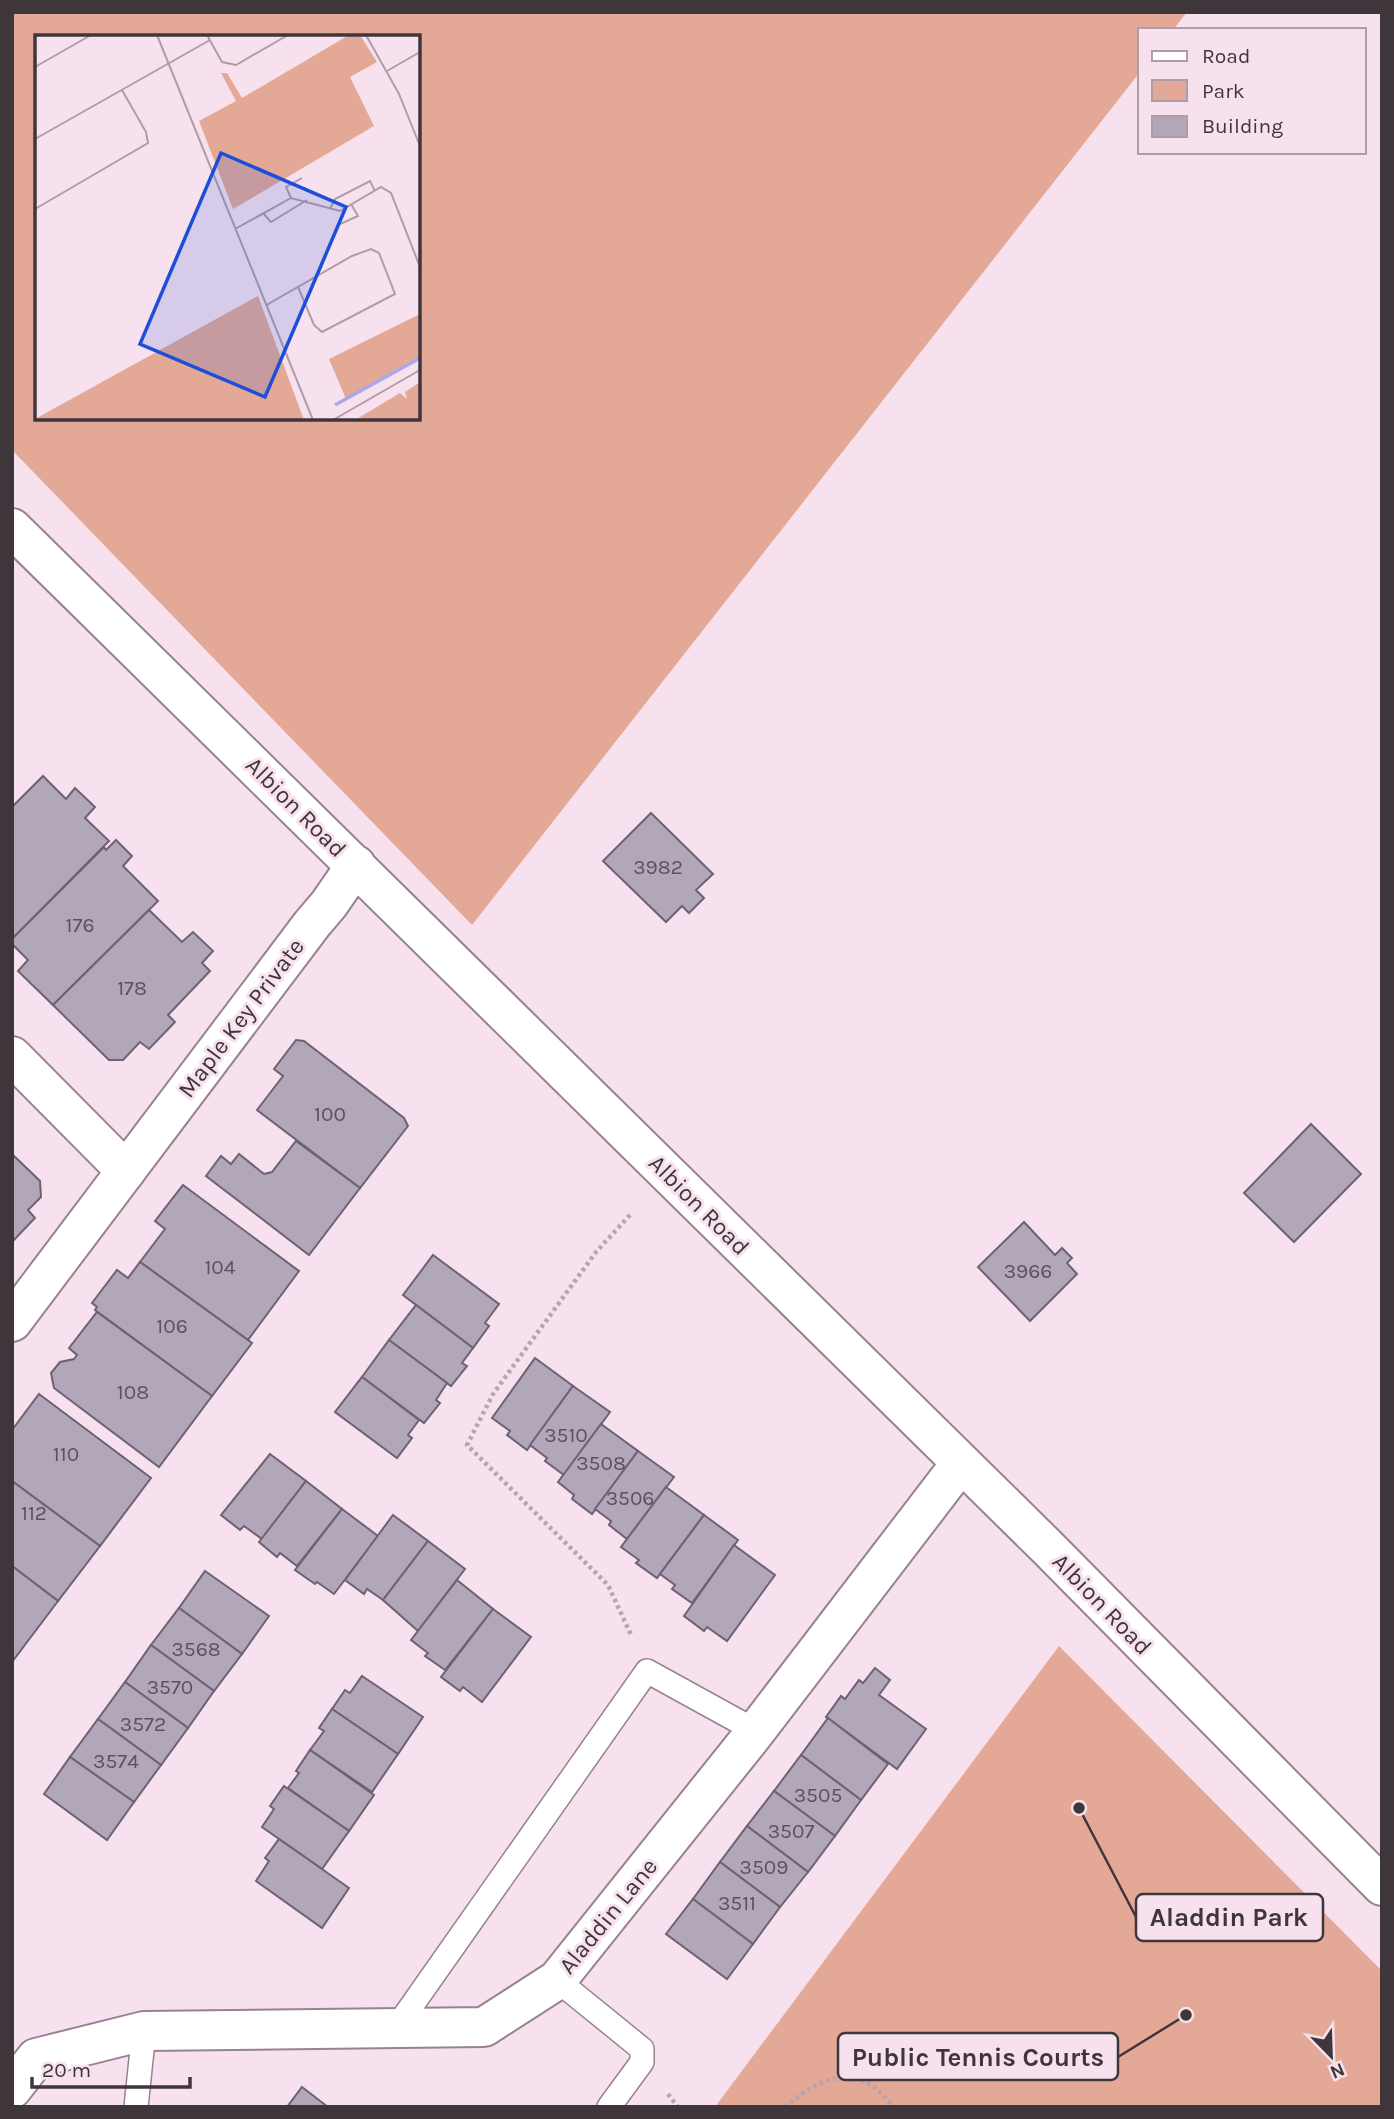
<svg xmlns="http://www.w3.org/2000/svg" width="1394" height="2119" viewBox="0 0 1394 2119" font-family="Karla,sans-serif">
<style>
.green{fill:#e4a897;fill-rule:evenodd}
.building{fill:#b2a6b9;stroke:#6d6274;stroke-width:2}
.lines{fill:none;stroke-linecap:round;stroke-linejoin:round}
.service-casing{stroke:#97828f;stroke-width:26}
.minor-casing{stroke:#97828f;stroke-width:42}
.tertiary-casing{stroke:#97828f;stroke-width:42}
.path{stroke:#b6a4ae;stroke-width:4.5;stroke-dasharray:3.5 3.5;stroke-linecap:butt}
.service{stroke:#fff;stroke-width:23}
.minor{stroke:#fff;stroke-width:38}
.tertiary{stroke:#fff;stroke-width:38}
.labels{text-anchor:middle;stroke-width:6;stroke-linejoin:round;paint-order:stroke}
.number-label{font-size:21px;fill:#5c525b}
.street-label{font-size:24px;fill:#3f363c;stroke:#f8e1ee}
.inset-river{fill:none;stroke:#aba7eb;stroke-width:3.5}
.inset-road{fill:none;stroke:#ae9da7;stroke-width:2}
.view{fill:#1d4ed8;fill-opacity:0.15;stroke:#1d4ed8;stroke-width:3.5}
.inset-edge{fill:none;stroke:#3f363c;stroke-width:3.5}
.leader{fill:none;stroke:#3f363c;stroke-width:2.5}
.callout-dot{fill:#3f363c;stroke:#f8e1ee;stroke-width:2.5}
.callout{fill:#f8e1ee;stroke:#3f363c;stroke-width:2.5}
.callout-label{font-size:26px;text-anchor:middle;font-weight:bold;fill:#3f363c}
</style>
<rect width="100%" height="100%" fill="#f8e1ee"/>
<g class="green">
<path d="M12,12H1187L1173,30H1140V72L472,925L12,450ZM37,37H418V418H37Z"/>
<polygon points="1059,1646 1382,1971 1382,2107 715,2107"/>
</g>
<g class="building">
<polygon points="43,776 66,799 75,788 95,807 85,818 109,841 12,939 12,807"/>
<polygon points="651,813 713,874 696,890 704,898 689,913 682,906 666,922 603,861"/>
<polygon points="116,840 132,856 123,866 158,901 53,1005 18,971 28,960 12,944 12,939 104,847 106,850"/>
<polygon points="149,910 182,942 193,932 213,951 202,963 210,971 168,1015 175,1022 149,1049 140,1042 123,1060 109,1060 53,1005"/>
<polygon points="296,1040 304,1041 404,1118 408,1126 360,1188 257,1110 283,1076 274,1069"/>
<polygon points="1311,1124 1361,1174 1294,1242 1244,1193"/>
<polygon points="296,1141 360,1188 309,1255 206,1176 221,1156 231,1164 239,1154 264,1174 272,1172"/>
<polygon points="12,1154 40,1181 41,1197 28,1210 35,1218 12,1242"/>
<polygon points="183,1185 299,1271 248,1340 140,1262 165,1229 155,1221"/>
<polygon points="1024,1222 1055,1255 1062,1248 1072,1258 1067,1263 1077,1274 1030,1321 978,1267"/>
<polygon points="433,1255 499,1304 485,1323 489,1326 473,1348 403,1295"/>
<polygon points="140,1262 252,1343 212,1396 95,1310 97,1307 92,1303 117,1270 128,1278"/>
<polygon points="416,1305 473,1348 462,1363 467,1366 451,1386 389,1340"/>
<polygon points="97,1312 212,1396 159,1467 54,1388 51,1373 60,1362 74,1359 77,1355 69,1348"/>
<polygon points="389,1340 447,1383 436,1400 440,1403 424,1423 362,1377"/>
<polygon points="535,1358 573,1386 527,1450 507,1435 510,1431 492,1418"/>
<polygon points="362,1377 419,1420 408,1435 412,1438 397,1458 335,1412"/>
<polygon points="573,1386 610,1412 564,1475 545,1461 547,1458 530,1445"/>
<polygon points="39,1394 151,1478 100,1546 12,1481 12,1430"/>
<polygon points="601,1424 638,1451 592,1514 572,1499 574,1495 558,1482"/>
<polygon points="638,1451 674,1477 627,1539 609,1525 611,1521 595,1509"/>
<polygon points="270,1454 306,1481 262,1539 244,1526 240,1530 221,1515"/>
<polygon points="12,1481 100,1546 58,1601 12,1566"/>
<polygon points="306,1481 342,1509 297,1566 280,1553 277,1557 259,1542"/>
<polygon points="666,1487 704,1515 657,1578 636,1563 639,1560 621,1547"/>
<polygon points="342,1509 378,1536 334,1594 317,1582 315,1584 295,1570"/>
<polygon points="393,1515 428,1541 383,1600 367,1589 364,1594 345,1580"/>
<polygon points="704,1515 738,1540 692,1603 672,1589 675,1585 660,1574"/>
<polygon points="428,1541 465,1569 418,1631 383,1600"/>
<polygon points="734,1545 775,1575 727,1641 707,1627 704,1631 684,1616"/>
<polygon points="12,1566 58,1601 12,1662"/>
<polygon points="205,1571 269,1616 242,1654 179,1608"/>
<polygon points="457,1580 493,1609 445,1670 425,1656 428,1653 411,1640"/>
<polygon points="179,1608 242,1654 214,1691 151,1645"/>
<polygon points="493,1609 531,1637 482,1702 463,1687 460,1691 441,1677"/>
<polygon points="151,1645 214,1691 188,1728 125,1682"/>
<polygon points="875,1668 890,1680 879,1695 926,1729 897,1769 826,1717 841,1696 845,1699 859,1680 863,1683"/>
<polygon points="362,1676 423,1717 398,1754 332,1709 345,1690 350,1693"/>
<polygon points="125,1682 188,1728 161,1765 98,1719"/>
<polygon points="332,1709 398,1754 372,1792 310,1750 324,1731 319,1728"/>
<polygon points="828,1718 888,1764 861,1800 801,1755"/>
<polygon points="98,1719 161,1765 134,1802 70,1757"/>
<polygon points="310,1750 374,1795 349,1831 288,1788 299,1773 296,1771"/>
<polygon points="801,1755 861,1800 835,1836 774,1791"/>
<polygon points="70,1757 134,1802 107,1840 44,1794"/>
<polygon points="284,1786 349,1831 322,1869 262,1827 274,1809 270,1806"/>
<polygon points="774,1791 835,1836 808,1872 747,1826"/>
<polygon points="747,1826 808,1872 780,1907 720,1862"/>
<polygon points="279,1839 349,1888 322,1928 256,1881 269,1861 265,1858"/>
<polygon points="720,1862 780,1907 753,1944 693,1899"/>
<polygon points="693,1899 753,1944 727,1979 666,1934"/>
<polygon points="302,2087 328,2107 287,2107"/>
</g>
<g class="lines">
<g class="service-casing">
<g id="service">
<polyline points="557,1980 642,2049 642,2062 609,2107"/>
<polyline points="396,2028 647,1671 756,1731"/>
<polyline points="136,2107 144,2031"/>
</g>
</g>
<g class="minor-casing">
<g id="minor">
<polyline points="12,1056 126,1171"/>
<polyline points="12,1322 312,924 329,904 356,865"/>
<polyline points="12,2089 36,2058 144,2031 484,2027 557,1980 756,1731 961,1463"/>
</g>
</g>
<g class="tertiary-casing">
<polyline id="tertiary" points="12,528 1047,1547 1382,1886"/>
</g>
<g class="path">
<polyline points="630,1215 596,1252 493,1394 467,1445 608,1585 632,1637"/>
<polyline points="668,2094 678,2107"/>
<path d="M785,2107C810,2086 837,2068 869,2084C878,2089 887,2100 894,2107"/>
</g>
<use href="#service" class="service"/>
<use href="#minor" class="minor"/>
<use href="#tertiary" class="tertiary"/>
</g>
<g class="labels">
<g class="number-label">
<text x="658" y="874">3982</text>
<text x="80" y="932">176</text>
<text x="132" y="995">178</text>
<text x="330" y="1121">100</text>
<text x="220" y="1274">104</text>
<text x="1028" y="1278">3966</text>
<text x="172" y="1333">106</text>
<text x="133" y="1399">108</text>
<text x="566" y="1442">3510</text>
<text x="66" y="1461">110</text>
<text x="601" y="1470">3508</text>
<text x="630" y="1505">3506</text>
<text x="34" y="1520">112</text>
<text x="196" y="1656">3568</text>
<text x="170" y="1694">3570</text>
<text x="143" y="1731">3572</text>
<text x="116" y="1768">3574</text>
<text x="818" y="1802">3505</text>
<text x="791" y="1838">3507</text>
<text x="764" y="1874">3509</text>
<text x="737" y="1910">3511</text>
</g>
<g class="street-label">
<text transform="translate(296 807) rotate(45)" y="8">Albion Road</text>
<text transform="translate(241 1018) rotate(-53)" y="8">Maple Key Private</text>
<text transform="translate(699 1205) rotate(45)" y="8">Albion Road</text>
<text transform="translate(1102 1604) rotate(46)" y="8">Albion Road</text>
<text transform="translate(608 1916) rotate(-51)" y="8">Aladdin Lane</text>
</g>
</g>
<g transform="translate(35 35)">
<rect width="385" height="385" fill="#f8e1ee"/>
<path d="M314,0H325L342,27L315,42L339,91L198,174L164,86L201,66L186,38H192L207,63ZM223,261L269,385H0V384ZM385,279V323L311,364L294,324ZM385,347V385H320L365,358L372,364L370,357Z" fill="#e4a897"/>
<path class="inset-river" d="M300,370L385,323"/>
<path class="inset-road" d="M122,0L278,385M172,0L187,27L201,30L253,0M331,0L364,59L385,111M0,32L56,0M352,36L385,17M0,104L175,5M256,163L251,152L267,143M0,174L113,108L111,97L87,55M295,174L300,164L335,146L340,156M228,178L236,187L272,165M303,190L323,181L316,169M200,194L256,163L305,176L346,152L356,158L385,232M231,271L235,268L317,221L336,214L344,218L360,259L287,297L279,290L263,252M298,385L385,335"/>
<path class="view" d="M186,118L311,172L230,362L105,309Z"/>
<rect width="385" height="385" class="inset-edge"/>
</g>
<path class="leader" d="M1079 1808L1136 1917M1186 2015L1118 2057"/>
<g class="callout-dot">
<circle cx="1079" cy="1808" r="7"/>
<circle cx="1186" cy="2015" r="7"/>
</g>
<g class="callout">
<rect x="1136" y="1894" width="187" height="47" rx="7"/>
<rect x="838" y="2033" width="280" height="47" rx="7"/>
</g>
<g class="callout-label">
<text x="1229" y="1926">Aladdin Park</text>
<text x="978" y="2066">Public Tennis Courts</text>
</g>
<rect width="1394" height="2119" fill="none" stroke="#3f363c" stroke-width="28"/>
<rect x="1138" y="28" width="228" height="126" fill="#f8e1ee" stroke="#ae9da7" stroke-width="2"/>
<rect x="1152" y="51" width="35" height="10" fill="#ffffff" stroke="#ae9da7" stroke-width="2"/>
<text x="1202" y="63" font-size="21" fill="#3f363c">Road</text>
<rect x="1152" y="80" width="35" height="21" fill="#e4a897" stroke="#ae9da7" stroke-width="2"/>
<text x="1202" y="98" font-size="21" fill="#3f363c">Park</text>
<rect x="1152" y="116" width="35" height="21" fill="#b2a6b9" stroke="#ae9da7" stroke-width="2"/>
<text x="1202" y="133" font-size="21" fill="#3f363c">Building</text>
<g transform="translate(1331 2056) rotate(157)" stroke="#f8e1ee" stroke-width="5" paint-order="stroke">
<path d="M0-5L12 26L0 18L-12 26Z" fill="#3f363c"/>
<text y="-10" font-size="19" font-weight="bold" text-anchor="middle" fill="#3f363c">N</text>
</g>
<path d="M32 2077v10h158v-10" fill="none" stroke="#3f363c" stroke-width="3.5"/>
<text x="42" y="2077" font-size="21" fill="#3f363c" stroke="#f8e1ee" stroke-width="5" paint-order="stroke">20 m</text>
</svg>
